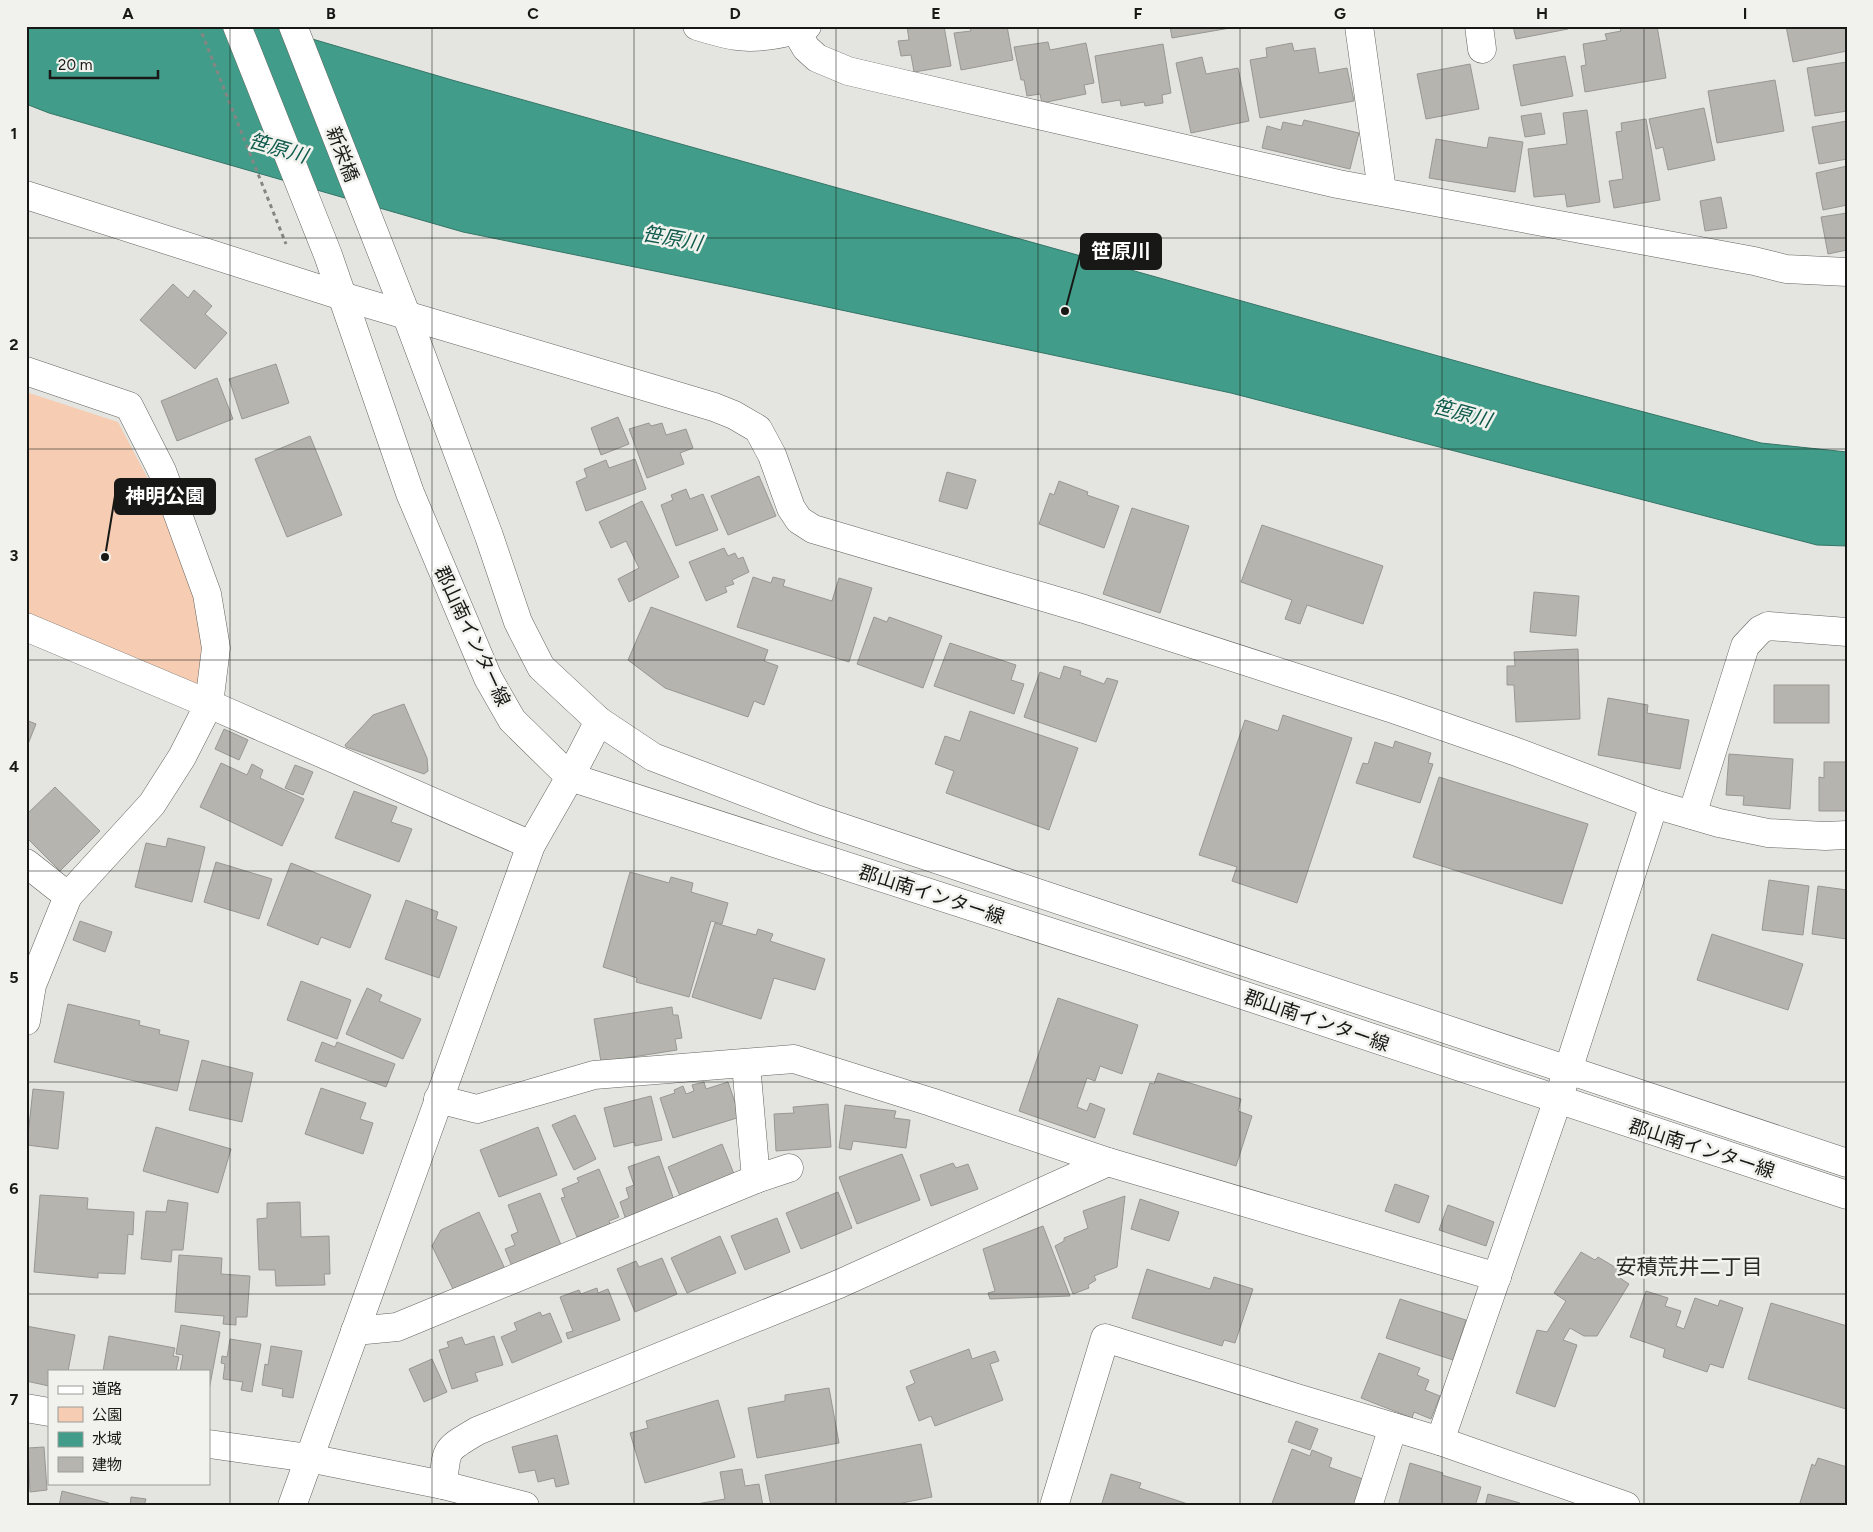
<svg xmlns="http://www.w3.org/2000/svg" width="1873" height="1532" viewBox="0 0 1873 1532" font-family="Figtree,'Noto Sans JP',sans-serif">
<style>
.green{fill:#f6ccb2}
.water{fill:#419d89;stroke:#357567}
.building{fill:#b6b4af;stroke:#999793}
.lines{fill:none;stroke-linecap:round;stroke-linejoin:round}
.minor-casing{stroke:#646560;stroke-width:29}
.tertiary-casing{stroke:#646560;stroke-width:29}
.path{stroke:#858683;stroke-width:3;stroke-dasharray:4 4;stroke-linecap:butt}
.minor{stroke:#fff;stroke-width:28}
.tertiary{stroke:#fff;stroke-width:28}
.grid{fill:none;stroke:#181917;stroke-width:1;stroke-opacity:0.55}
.labels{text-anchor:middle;stroke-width:5;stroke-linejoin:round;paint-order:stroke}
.street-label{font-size:19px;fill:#181917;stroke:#f1f2ed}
.water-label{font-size:20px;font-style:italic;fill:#0f5b4d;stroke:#f1f2ed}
.quarter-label{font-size:21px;fill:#2a2a27;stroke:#f1f2ed}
.leader{fill:none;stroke:#181917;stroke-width:2}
.callout-dot{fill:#181917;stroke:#f1f2ed;stroke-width:2}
.callout{fill:#181917;stroke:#181917;stroke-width:2}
.callout-label{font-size:20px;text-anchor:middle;font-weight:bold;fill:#fff}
.neatline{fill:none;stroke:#181917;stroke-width:2}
.grid-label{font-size:16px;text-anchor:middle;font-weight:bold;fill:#181917}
</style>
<rect width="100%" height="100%" fill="#e4e5e0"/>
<path class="green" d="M26,392L118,422C153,489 201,571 209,647C210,661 205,678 203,692L26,618Z"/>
<polygon class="water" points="26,26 268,26 452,80 1542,385 1761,443 1847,452 1847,546 1817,545 1231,393 733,287 463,232 49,113 26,104"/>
<g class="building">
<polygon points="907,26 944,26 951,66 914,72 911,55 901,56 898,41 909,40"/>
<polygon points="970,26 1007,26 1013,60 961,70 954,33 971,31"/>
<polygon points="1170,26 1236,26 1236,27 1172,38"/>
<polygon points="1513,26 1567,26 1568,29 1516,39"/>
<polygon points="1632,26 1657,26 1666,78 1585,92 1581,66 1586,65 1583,44 1607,40 1605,34 1621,31 1620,28"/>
<polygon points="1786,26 1847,26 1847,51 1793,62"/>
<polygon points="1048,42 1050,50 1086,43 1094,83 1084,85 1086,94 1042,103 1040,94 1027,96 1024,80 1021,80 1014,47"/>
<polygon points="1292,43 1294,51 1315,48 1319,73 1347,68 1354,101 1260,118 1250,60 1267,57 1266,48"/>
<polygon points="1163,44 1171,93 1162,95 1163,103 1145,106 1144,102 1121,106 1120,100 1102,103 1095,56"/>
<polygon points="1565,56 1573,96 1521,106 1513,65"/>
<polygon points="1202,57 1206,74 1238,68 1249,121 1191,133 1176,63"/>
<polygon points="1847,62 1847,111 1815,116 1807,68"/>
<polygon points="1470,64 1479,109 1426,119 1417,74"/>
<polygon points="1775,80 1784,131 1717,143 1708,91"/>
<polygon points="1704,108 1715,160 1668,170 1663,147 1656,149 1649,119"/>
<polygon points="1587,110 1600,202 1567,207 1565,194 1534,197 1528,149 1567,144 1563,113"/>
<polygon points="1541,113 1545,134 1525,137 1521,116"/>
<polygon points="1646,119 1660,200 1614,208 1609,181 1623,179 1616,132 1622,131 1621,123"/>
<polygon points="1304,120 1359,133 1350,169 1262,148 1267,126 1281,130 1283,122 1302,126"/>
<polygon points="1847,121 1847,159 1819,164 1812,127"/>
<polygon points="1489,137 1523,142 1515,192 1429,178 1436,139 1487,148"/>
<polygon points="1847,166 1847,205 1823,210 1816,173"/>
<polygon points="1721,197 1727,228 1705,231 1700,201"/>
<polygon points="1847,213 1847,250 1828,254 1821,217"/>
<polygon points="173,284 188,298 194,290 212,306 205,314 227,333 195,369 140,320"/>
<polygon points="276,364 289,403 242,419 229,379"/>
<polygon points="217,378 233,419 177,441 161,401"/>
<polygon points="618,417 629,444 601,455 591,428"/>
<polygon points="649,423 651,426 662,423 666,435 686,429 693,448 680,453 684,464 647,478 629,429"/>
<polygon points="310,436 342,515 287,537 255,459"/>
<polygon points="635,459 646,489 586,511 576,482 587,477 584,469 606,460 609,468"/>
<polygon points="947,472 976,480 967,509 939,501"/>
<polygon points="759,476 776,516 728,535 711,496"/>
<polygon points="1059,481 1088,492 1087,495 1119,506 1104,548 1039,524 1050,493 1054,495"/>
<polygon points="686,489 690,499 703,494 718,530 676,546 661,505 673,500 671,495"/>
<polygon points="642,501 679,577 629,602 618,579 639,568 626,541 611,548 599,522"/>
<polygon points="1132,508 1189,526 1160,613 1103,594"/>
<polygon points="1262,525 1383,566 1363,624 1307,605 1300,624 1285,619 1292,600 1241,582"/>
<polygon points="724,548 728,556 735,553 738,559 743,557 749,572 732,580 734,584 725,587 727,592 706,601 689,562"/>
<polygon points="753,577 771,583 773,577 785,580 783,586 832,601 839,578 872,588 849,662 737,627"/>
<polygon points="1534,592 1579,596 1576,636 1530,632"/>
<polygon points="651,607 768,650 764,661 778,666 764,705 754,701 748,717 665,688 628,660"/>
<polygon points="874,617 887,622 889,617 942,636 923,688 857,664"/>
<polygon points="950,643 1016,665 1011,680 1024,684 1014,714 934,686"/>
<polygon points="1578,649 1580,719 1516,722 1514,685 1507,685 1507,666 1515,666 1514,652"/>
<polygon points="1064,666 1081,671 1080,675 1104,684 1107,678 1118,681 1096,742 1024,717 1040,672 1060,679"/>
<rect x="1774" y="685" width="55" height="38"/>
<polygon points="1608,698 1648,705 1647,713 1689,720 1680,769 1598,755"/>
<polygon points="404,704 427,758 428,771 424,774 346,747 345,745 373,715"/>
<polygon points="970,711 1078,748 1049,830 946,793 954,771 935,764 945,736 960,741"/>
<polygon points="1283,715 1352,738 1297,903 1232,881 1237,867 1199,855 1245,720 1278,731"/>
<polygon points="26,720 36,724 26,749"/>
<polygon points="224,729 248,740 239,760 215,749"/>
<polygon points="1395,741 1431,753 1428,763 1433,764 1420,803 1356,783 1363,763 1368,764 1375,742 1393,748"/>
<polygon points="1729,754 1793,759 1790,809 1743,805 1744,796 1726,795"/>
<polygon points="1824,762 1847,762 1847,811 1819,811 1819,777 1824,778"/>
<polygon points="221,763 247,775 252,764 263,770 260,778 304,799 282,846 200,807"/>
<polygon points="295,765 313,772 303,795 285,788"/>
<polygon points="1439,777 1588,824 1562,904 1413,857"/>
<polygon points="55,787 100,831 60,871 26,837 26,815"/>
<polygon points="354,791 397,807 391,822 412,829 399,862 335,838"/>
<polygon points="168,838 205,847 192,902 135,887 146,843 166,847"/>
<polygon points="216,862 272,879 259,919 204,902"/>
<polygon points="291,863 371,895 350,948 321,937 318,945 267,925"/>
<polygon points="630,872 669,883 671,877 693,883 691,892 728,903 722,924 711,921 689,997 636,982 637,978 603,967"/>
<polygon points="1769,880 1809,886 1803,935 1762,930"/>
<polygon points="1818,886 1847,890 1847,939 1812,934"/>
<polygon points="406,900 438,912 436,919 457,927 439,978 385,959"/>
<polygon points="80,921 112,932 105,952 73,940"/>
<polygon points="715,923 756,935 758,929 773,934 770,941 825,959 815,990 774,978 761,1019 692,997"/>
<polygon points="1712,934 1803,964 1788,1010 1697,980"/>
<polygon points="301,981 351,1000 337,1039 287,1020"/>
<polygon points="367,988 382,995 379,1001 421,1019 403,1059 346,1034"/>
<polygon points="1058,998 1138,1025 1122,1074 1100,1066 1095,1081 1087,1078 1077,1107 1087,1111 1090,1103 1105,1109 1095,1138 1019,1111"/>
<polygon points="68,1004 140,1021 139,1025 160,1030 159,1034 189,1041 177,1091 54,1062"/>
<polygon points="672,1007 673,1015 678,1015 682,1038 675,1039 677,1050 601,1062 594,1019"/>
<polygon points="322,1042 335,1047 337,1042 395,1064 386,1087 315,1061"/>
<polygon points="202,1060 253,1073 242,1122 189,1110"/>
<polygon points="1158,1073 1241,1099 1238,1111 1252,1116 1236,1166 1133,1134 1150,1083 1154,1084"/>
<polygon points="704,1082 706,1089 728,1082 740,1117 673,1138 660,1098 675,1093 674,1090 683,1086 686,1094 694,1091 692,1085"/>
<polygon points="321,1088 366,1103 360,1119 373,1123 363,1154 305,1134"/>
<polygon points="33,1089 64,1092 58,1149 27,1145"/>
<polygon points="651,1096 662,1140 635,1146 634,1142 614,1147 604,1108"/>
<polygon points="828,1104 831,1147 776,1151 774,1114 794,1113 793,1107"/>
<polygon points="845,1105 896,1111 894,1118 910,1120 906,1148 853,1141 851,1150 839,1148"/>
<polygon points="575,1115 596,1159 574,1170 552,1125"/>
<polygon points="156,1127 231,1149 218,1193 143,1171"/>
<polygon points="538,1127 557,1175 499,1197 480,1150"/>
<polygon points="722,1144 734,1174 680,1196 668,1167"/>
<polygon points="902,1154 920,1200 857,1224 839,1177"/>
<polygon points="659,1156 674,1200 627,1223 620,1202 629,1198 626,1188 634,1185 628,1167"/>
<polygon points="953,1163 956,1168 968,1164 978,1189 931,1206 920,1175"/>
<polygon points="599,1169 619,1217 609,1221 610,1224 577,1237 561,1198 565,1197 562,1189 579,1182 577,1178"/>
<polygon points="1395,1184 1429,1196 1419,1223 1385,1211"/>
<polygon points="838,1192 852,1228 801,1249 786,1213"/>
<polygon points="540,1193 561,1245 531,1256 534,1262 513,1269 505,1249 515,1245 511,1235 518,1232 508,1205"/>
<polygon points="40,1195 88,1198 87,1209 134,1212 133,1235 128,1234 125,1274 98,1273 98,1278 34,1272"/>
<polygon points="1125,1196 1117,1267 1094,1276 1096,1280 1088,1285 1089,1288 1073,1294 1055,1246 1064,1241 1064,1238 1088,1228 1083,1211"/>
<polygon points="1140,1199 1179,1212 1169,1241 1131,1229"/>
<polygon points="168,1200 188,1203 183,1250 172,1250 171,1262 141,1259 146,1211 166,1212"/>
<polygon points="300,1202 301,1237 329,1236 330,1274 324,1274 325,1285 276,1286 275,1270 259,1270 257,1219 267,1218 267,1203"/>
<polygon points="1448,1205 1494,1222 1486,1246 1439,1230"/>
<polygon points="479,1212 505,1269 455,1293 432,1246 441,1230"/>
<polygon points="777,1218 790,1252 745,1270 731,1236"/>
<polygon points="1043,1226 1070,1296 990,1299 988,1293 995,1291 983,1249"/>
<polygon points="720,1236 736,1273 687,1293 671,1258"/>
<polygon points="1581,1252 1595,1260 1598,1257 1623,1272 1620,1278 1629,1284 1597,1336 1584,1336 1570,1328 1563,1340 1577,1345 1555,1407 1516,1393 1537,1330 1547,1332 1566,1301 1554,1293"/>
<polygon points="179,1255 222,1258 221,1274 250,1276 247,1317 236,1317 236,1325 223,1324 224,1316 175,1312"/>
<polygon points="662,1258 677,1294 635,1312 617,1269 636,1261 639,1267"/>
<polygon points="1147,1269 1210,1289 1214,1277 1253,1289 1235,1343 1224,1340 1222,1346 1132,1318"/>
<polygon points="597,1288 598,1293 608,1289 620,1320 568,1339 566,1333 573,1331 560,1297 579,1290 581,1294"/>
<polygon points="1646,1291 1668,1298 1665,1306 1681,1311 1676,1326 1684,1329 1695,1298 1718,1306 1720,1300 1743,1308 1723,1368 1710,1364 1707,1372 1663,1357 1665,1349 1630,1337"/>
<polygon points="1400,1299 1466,1320 1453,1360 1386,1338"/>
<polygon points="1771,1303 1847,1326 1846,1409 1748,1379"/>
<polygon points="540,1312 542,1316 550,1313 562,1342 512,1363 501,1337 517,1330 514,1323"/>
<polygon points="181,1325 220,1332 209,1390 209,1371 180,1371 183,1355 176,1354"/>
<polygon points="26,1326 75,1335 68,1371 49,1371 49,1386 26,1381"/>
<polygon points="109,1336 175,1348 173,1356 179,1357 176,1371 103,1371"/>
<polygon points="494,1336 503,1365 475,1373 478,1381 452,1389 439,1350 449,1347 447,1342 462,1337 465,1345"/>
<polygon points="230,1339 261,1344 252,1392 241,1390 243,1382 223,1379 225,1364 221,1363 222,1356 227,1357"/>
<polygon points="271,1346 302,1351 293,1398 282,1396 283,1389 262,1385 265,1364 268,1365"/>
<polygon points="969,1349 972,1359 995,1351 999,1361 990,1364 1003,1400 935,1426 931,1416 919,1421 906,1387 915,1383 910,1371"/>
<polygon points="1379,1353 1420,1368 1417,1375 1429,1380 1425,1390 1440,1396 1431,1419 1414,1412 1412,1418 1361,1398"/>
<polygon points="432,1359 447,1392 424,1402 409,1369"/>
<polygon points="829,1388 839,1443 757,1458 748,1408 785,1401 785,1395"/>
<polygon points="718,1400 735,1457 645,1483 630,1433 648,1428 646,1421"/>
<polygon points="1296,1421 1318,1429 1310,1450 1288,1442"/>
<polygon points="557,1435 569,1484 556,1487 554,1478 538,1482 535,1470 519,1473 512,1447"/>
<polygon points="921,1444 932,1497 887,1506 771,1506 765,1475"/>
<polygon points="44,1447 47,1490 30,1492 28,1448"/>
<polygon points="1292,1449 1310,1456 1312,1450 1332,1458 1329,1467 1366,1480 1356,1506 1271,1506"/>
<polygon points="1818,1458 1847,1467 1847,1506 1799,1506 1812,1464 1815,1466"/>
<polygon points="1410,1463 1443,1473 1442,1475 1481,1487 1475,1506 1398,1506"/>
<polygon points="742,1469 745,1486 759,1484 763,1506 685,1506 725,1499 720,1472"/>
<polygon points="1111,1474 1141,1483 1139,1488 1194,1506 1101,1506"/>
<polygon points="62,1491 109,1503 108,1506 59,1506"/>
<polygon points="1488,1494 1520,1503 1519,1506 1485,1506"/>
<polygon points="131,1497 146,1499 144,1506 130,1506"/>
</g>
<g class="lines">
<g class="minor-casing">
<g id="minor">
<polyline points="1359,26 1382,191"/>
<polyline points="1479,26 1482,49"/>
<polyline points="796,31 806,48 817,58 848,71 882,79 1338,184 1754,261 1786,269 1847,272"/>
<polyline points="26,195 342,296 714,407 734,415 758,429 772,455 791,508 799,520 813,529 1084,609 1393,709 1514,751 1654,804 1719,823 1768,833 1825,836 1847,835"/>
<polyline points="26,371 129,406 162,471 207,594 216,648 209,704 182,757 152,804 68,896 32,985 26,1021"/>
<polyline points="26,627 209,704 531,845"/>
<polyline points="1692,815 1745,646 1760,630 1768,626 1847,632"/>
<polyline points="26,863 68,896"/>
<polyline points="746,1064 756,1179"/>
<polyline points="438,1099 477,1109 594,1075 794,1059 931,1102 1108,1162 1497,1277"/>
<polyline points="355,1331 397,1327 756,1179 789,1168"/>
<polyline points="26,1408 49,1412"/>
<polyline points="1440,1441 1568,1070 1654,804"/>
<polyline points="209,1444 309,1458"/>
<path d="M443,1485C447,1447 444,1451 477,1431L839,1284L1108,1162"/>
<polyline points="1054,1506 1105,1338 1297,1398 1440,1441 1626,1506"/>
<polyline points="1368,1506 1393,1427"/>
</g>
</g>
<g class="tertiary-casing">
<g id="tertiary">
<polyline points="237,26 328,255 410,493 488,678 512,720 570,777 1131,958 1847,1195"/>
<polyline points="293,26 406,314 489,536 518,622 541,667 599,721 653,757 816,819 1847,1163"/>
<path d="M697,26C710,30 723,34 736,36C757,39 787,34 807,26"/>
<polyline points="309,1458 443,1485 525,1506"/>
<polyline points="292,1506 531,845 570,777 599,721"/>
</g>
</g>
<polyline class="path" points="199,26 286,244"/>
<use href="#minor" class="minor"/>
<use href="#tertiary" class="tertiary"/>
</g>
<path class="grid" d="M230,26V1506M432,26V1506M634,26V1506M836,26V1506M1038,26V1506M1240,26V1506M1442,26V1506M1644,26V1506M26,238H1847M26,449H1847M26,660H1847M26,871H1847M26,1082H1847M26,1294H1847"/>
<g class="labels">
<g class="street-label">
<text transform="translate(343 154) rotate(69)" y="7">新栄橋</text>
<text transform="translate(473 636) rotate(65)" y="7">郡山南インター線</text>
<text transform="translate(932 894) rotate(18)" y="7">郡山南インター線</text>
<text transform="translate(1317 1020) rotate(19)" y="7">郡山南インター線</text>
<text transform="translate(1702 1148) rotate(18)" y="7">郡山南インター線</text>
</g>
<g class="water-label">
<text transform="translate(278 148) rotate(16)" y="7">笹原川</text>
<text transform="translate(672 238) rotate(10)" y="7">笹原川</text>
<text transform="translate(1462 413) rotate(15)" y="7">笹原川</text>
</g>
<g class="quarter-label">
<text x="1689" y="1274">安積荒井二丁目</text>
</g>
</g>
<path class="leader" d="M1065 311L1081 251M105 557L115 496"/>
<g class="callout-dot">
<circle cx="1065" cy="311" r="5"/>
<circle cx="105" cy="557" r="5"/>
</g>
<g class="callout">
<rect x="1081" y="234" width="80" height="35" rx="5"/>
<rect x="115" y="479" width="100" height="35" rx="5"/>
</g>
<g class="callout-label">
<text x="1121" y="258">笹原川</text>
<text x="165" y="503">神明公園</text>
</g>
<rect width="1873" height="1532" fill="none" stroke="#f1f2ed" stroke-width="55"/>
<rect x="48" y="1370" width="162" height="115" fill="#f1f2ed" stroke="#9a9b97"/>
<rect x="58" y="1386" width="25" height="8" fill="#ffffff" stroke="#9a9b97"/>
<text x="92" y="1394" font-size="15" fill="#181917">道路</text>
<rect x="58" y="1407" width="25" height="15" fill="#f6ccb2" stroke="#9a9b97"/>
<text x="92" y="1420" font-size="15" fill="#181917">公園</text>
<rect x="58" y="1432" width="25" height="15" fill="#419d89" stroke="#9a9b97"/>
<text x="92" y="1444" font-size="15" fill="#181917">水域</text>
<rect x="58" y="1457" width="25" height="15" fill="#b6b4af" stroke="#9a9b97"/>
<text x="92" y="1470" font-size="15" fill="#181917">建物</text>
<path d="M50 70v8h108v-8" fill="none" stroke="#181917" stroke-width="2.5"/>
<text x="58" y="70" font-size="15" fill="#181917" stroke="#f1f2ed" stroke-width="4" paint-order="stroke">20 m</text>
<rect x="28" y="28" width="1818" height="1476" class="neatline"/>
<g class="grid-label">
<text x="128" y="19">A</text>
<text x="331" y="19">B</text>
<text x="533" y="19">C</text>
<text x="735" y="19">D</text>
<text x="936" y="19">E</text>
<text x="1138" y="19">F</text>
<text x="1340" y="19">G</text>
<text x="1542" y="19">H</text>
<text x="1745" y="19">I</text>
<text x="14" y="139">1</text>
<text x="14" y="350">2</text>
<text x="14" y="561">3</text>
<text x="14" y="772">4</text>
<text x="14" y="983">5</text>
<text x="14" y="1194">6</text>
<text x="14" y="1405">7</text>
</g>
</svg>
